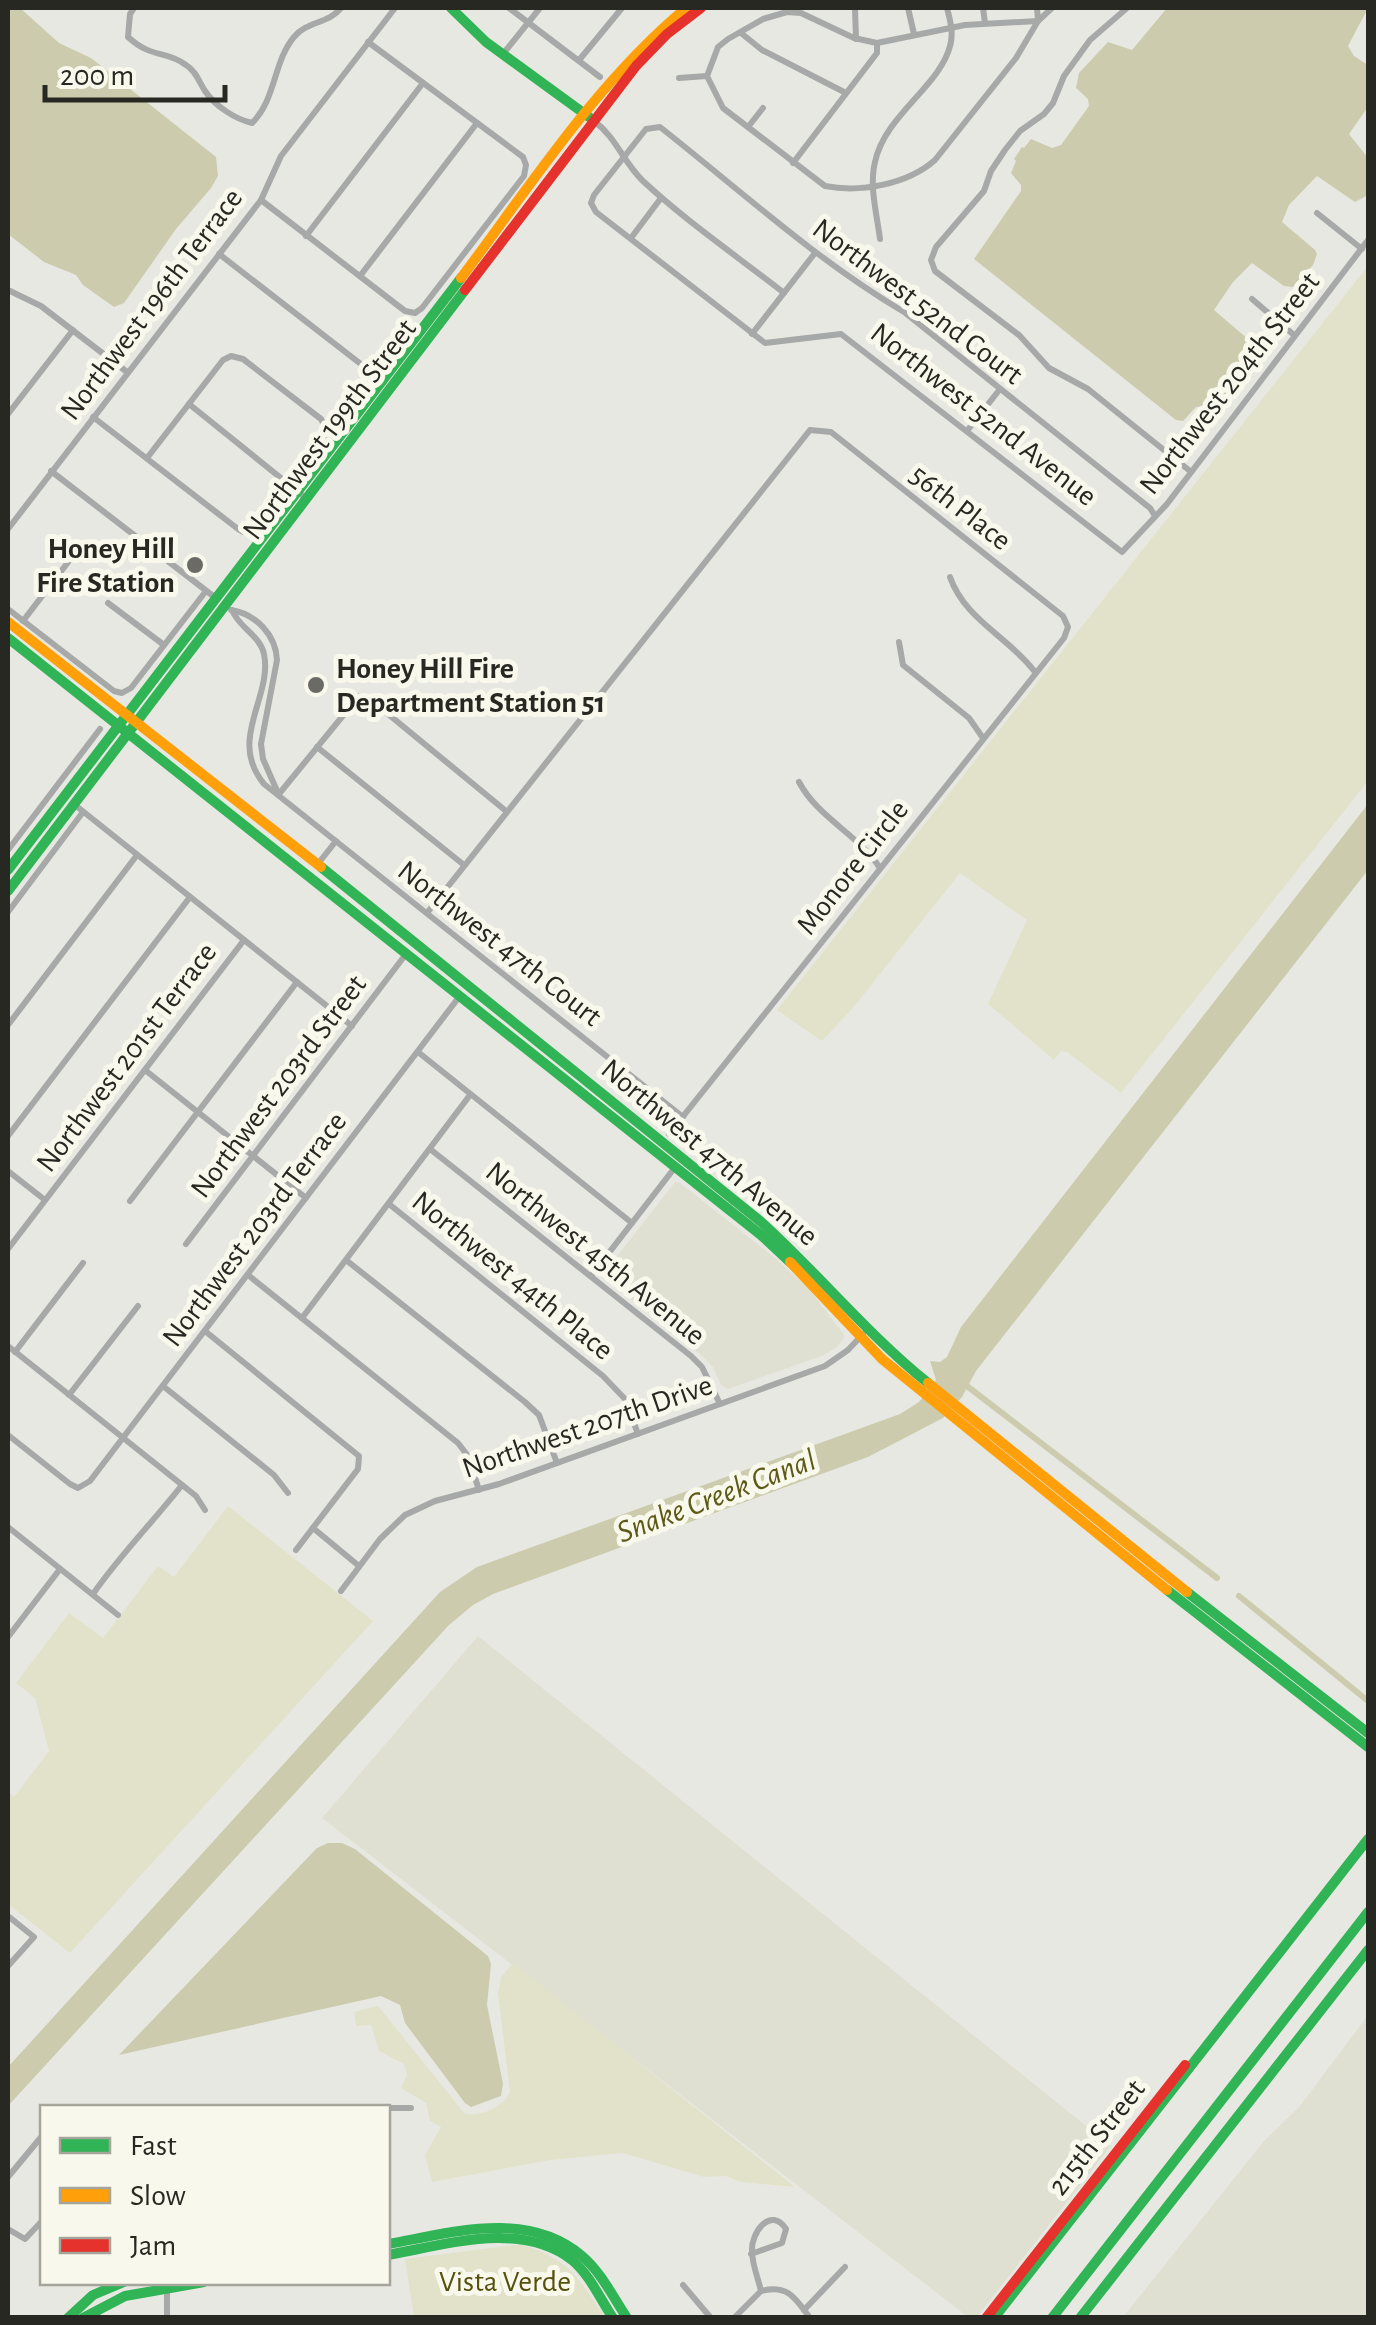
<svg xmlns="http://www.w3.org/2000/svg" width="1376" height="2325" viewBox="0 0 1376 2325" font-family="'Alegreya Sans',sans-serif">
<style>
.built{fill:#e0e0d2}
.green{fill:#e2e2ca}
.water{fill:#cccbad}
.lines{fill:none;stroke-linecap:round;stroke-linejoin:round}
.canal{stroke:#cccbad;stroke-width:6}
.street{stroke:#a7a8a8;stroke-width:6}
.fast{stroke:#30b455;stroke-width:10}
.slow{stroke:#ff9f0a;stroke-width:10}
.jam{stroke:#e5322d;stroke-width:10}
.poi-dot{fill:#6b6b66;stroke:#f8f8ec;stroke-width:4}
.labels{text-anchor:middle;stroke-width:10;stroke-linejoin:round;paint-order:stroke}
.street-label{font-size:30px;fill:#282823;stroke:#f8f8ec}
.poi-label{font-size:30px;font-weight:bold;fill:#282823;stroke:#f8f8ec;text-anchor:end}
.park-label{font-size:30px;fill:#55510d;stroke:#f8f8ec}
.water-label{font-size:32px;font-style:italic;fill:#5d5917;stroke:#f8f8ec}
</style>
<rect width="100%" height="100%" fill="#e8e8e2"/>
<g class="built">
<polygon points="675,1182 680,1183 774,1257 808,1288 843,1333 844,1338 837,1347 822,1356 728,1389 721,1385 713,1367 701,1355 607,1280 604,1273"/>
<polygon points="478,1636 1111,2146 977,2317 968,2317 322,1818"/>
<polygon points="1368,2015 1368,2317 1123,2317 1264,2141 1300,2106"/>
</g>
<g class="green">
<polygon points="1368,266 1368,781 1121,1093 1067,1052 1061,1051 1054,1060 988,1004 1027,920 960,873 853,1008 822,1041 777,1010"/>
<polygon points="228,1506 373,1621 70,1953 8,1904 8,1791 14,1797 49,1751 35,1698 16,1683 69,1613 103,1638 158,1566 174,1577"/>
<path d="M513,1963L795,2187L741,2182L726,2176L704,2177L623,2153L550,2160L432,2182L425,2155L441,2127L430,2121L426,2103L401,2088L407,2075L404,2064L379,2051L371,2025L356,2026L354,2012L378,2006L465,2114C482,2116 503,2108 510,2092L498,1993L501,1977Z"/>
<path d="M521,2244C570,2260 577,2276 605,2317H414L405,2259Z"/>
</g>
<g class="water">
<polygon points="8,8 20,8 59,43 91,58 216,157 218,176 211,188 176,229 124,303 114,307 83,285 76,275 44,262 8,234"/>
<polygon points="1167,8 1368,8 1348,46 1354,56 1368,65 1368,107 1349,134 1368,158 1368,195 1355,202 1317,176 1289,205 1282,222 1315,250 1317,254 1313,265 1293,287 1284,286 1252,263 1233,282 1214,310 1256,346 1258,354 1225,398 1215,405 1196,407 1183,421 1176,420 974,259 1021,191 1021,185 1011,173 1016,161 1014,159 1022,147 1024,148 1031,139 1052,148 1061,145 1089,106 1088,99 1076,88 1079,73 1108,42 1132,50"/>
<polygon points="1368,804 1368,870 976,1371 962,1397 943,1418 868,1457 493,1594 473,1605 449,1625 8,2106 8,2067 440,1592 477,1567 900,1414 919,1402 936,1380 930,1361 940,1362 947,1357 961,1327"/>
<polygon points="328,1843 342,1843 355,1849 488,1956 491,1964 487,2005 503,2084 501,2096 471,2107 465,2103 405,2023 400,2005 381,1996 119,2055 317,1848"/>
</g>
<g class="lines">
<g class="canal">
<polyline points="963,1383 1217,1578"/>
<polyline points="1239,1596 1368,1701"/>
</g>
<g class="street">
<path d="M134,8L130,14L128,37C152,59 166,50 186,65C196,71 199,82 205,91C215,106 235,119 252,123C276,100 273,62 294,37C307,21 328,24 341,8"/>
<polyline points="509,8 600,77"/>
<polyline points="855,8 856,39"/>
<polyline points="908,8 914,34"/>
<polyline points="983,8 985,23"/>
<polyline points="1127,8 1090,40 1064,76 1053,103 1044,114 1020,131 1005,150 991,171 984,191 936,247 931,260 935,271 1019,335 1049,368 1088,389 1190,471"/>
<polyline points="741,33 762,50 846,93"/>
<polyline points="503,54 540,8"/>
<polyline points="580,59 622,8"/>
<path d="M707,76L723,108L825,186C861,193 908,184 935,160L1016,58L1038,21L1052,8"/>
<polyline points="707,76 718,47 728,39 763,19 787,12 801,13 854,38 877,43 965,25 1038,21 1037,8"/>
<polyline points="679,78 707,76"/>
<path d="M594,121C617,138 623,162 643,181C687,222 737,256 784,293"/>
<polyline points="748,127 763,108"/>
<polyline points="793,163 877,53 877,43"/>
<polyline points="261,200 405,311 415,313 422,308 524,176 526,165 523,157 368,42"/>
<polyline points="1317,213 1362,249"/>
<polyline points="306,236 423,83"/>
<polyline points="631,238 661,198"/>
<path d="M880,239C877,215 869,186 875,162C885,115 940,86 950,46C954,33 950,20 947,8"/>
<polyline points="219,254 384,382"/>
<polyline points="360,276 477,123"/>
<polyline points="8,290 41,306 127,372"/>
<polyline points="1252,299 1294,335"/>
<polyline points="752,334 815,253"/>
<polyline points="189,404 307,499"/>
<polyline points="8,414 73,330"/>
<polyline points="93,417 238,529 243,532 254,529 324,437 325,427 321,419 243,359 231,356 223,360 147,458"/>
<polyline points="967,431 1000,389"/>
<polyline points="51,471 217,599"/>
<path d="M1155,516L1150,508L904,312C816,260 740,190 660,127L646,129L594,195L591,203L596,212L765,343L841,334L1122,552L1167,504L1368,240"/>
<polyline points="8,529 261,200 281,156 395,8"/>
<path d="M950,577C965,620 1009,637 1035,672"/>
<polyline points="108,603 164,645"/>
<polyline points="8,609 114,691 122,693 131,688 206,591"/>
<path d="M231,610C256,614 276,635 277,660L261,744L263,759L278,793"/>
<path d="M232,610C239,628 260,635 264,654C273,697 227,739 264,784L683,1117"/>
<polyline points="23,621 72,557"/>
<polyline points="899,642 903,665 969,718 983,738"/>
<polyline points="317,747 464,865"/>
<path d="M799,782C818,818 858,834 880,868"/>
<polyline points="279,794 359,696 388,714 506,811"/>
<polyline points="75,805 352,1026"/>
<polyline points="8,850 100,729"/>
<polyline points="317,865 336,841"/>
<polyline points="8,912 83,812"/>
<polyline points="427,913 810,430 831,432 1063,616 1068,627 1064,638 669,1134"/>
<polyline points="8,1025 137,855"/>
<polyline points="418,1052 632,1223"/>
<polyline points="145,1070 306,1198"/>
<polyline points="8,1136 190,897"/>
<polyline points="430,1149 691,1356 702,1367 720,1404"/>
<polyline points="8,1171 45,1200"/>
<polyline points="130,1201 297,982"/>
<polyline points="389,1204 603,1376 625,1399 638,1434"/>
<polyline points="186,1244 406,954"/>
<polyline points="8,1249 244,940"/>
<polyline points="346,1260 525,1402 539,1415 557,1463"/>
<polyline points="248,1275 458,1443 468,1456 479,1490"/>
<polyline points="591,1276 676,1166"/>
<polyline points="302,1318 470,1095"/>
<polyline points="205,1331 359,1456 358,1469 296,1550"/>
<polyline points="8,1346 196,1496 205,1510"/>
<polyline points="15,1352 83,1263"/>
<polyline points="163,1386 274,1475 288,1493"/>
<polyline points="69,1395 138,1306"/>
<polyline points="8,1435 70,1484 78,1488 90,1481 459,997"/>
<polyline points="8,1527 118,1615"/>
<polyline points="313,1528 359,1566"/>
<polyline points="341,1591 380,1539 405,1515 435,1501 499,1484 825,1366 848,1350 863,1334"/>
<path d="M93,1594C120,1555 153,1522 182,1485"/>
<polyline points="8,1637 60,1569"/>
<polyline points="8,1916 34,1937 8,1966"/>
<polyline points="388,2108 411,2108"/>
<polyline points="8,2177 42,2136"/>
<polyline points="8,2229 25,2239 42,2221"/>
<polyline points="683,2285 711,2318"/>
<path d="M761,2291C787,2284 795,2297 810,2318"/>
<polyline points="804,2310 845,2267"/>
<polyline points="167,2318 167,2282"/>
<path d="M734,2318L761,2291C758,2278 752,2264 752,2251C751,2232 771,2206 786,2229L782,2243L751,2254"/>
</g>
<g class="fast">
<polyline points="451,8 486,42 589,117"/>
<polyline points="8,638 761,1235 790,1262"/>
<path d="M321,867L760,1221C818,1273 867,1334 928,1383"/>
<polyline points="8,870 461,278"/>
<polyline points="8,891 465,290"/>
<polyline points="1167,1590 1368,1747"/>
<polyline points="1187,1592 1368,1733"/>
<path d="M388,2244C451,2233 527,2209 582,2256C601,2272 613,2297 627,2318"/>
<path d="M388,2255C445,2245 521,2220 572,2260C590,2275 600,2299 613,2318"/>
<polyline points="68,2318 93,2295 124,2282"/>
<polyline points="83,2318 125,2296 204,2282"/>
<polyline points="994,2318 1368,1839"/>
<polyline points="1052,2318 1368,1912"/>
<polyline points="1080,2318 1368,1950"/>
</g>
<g class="slow">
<path d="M461,278C531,185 596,83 686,8"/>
<polyline points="8,622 321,867"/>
<polyline points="790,1262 882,1359 1167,1590"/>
<polyline points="928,1383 1187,1592"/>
</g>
<g class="jam">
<polyline points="465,290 636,66 667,34 701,8"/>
<polyline points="986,2318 1185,2065"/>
</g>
</g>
<g class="poi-dot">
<circle cx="195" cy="565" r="10"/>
<circle cx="316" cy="685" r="10"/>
</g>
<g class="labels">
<g class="street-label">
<text transform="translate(918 301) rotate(37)" y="10">Northwest 52nd Court</text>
<text transform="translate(151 304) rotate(-53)" y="10">Northwest 196th Terrace</text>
<text transform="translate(1229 383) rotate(-52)" y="10">Northwest 204th Street</text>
<text transform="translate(984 414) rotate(38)" y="10">Northwest 52nd Avenue</text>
<text transform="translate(329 429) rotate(-53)" y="10">Northwest 199th Street</text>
<text transform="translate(961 507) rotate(38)" y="10">56th Place</text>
<text transform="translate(852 867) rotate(-52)" y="10">Monore Circle</text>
<text transform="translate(500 943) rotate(38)" y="10">Northwest 47th Court</text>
<text transform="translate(126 1057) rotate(-53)" y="10">Northwest 201st Terrace</text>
<text transform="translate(278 1086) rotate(-53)" y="10">Northwest 203rd Street</text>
<text transform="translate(710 1152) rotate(40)" y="10">Northwest 47th Avenue</text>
<text transform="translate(254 1229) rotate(-53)" y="10">Northwest 203rd Terrace</text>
<text transform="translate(596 1253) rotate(39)" y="10">Northwest 45th Avenue</text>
<text transform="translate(513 1275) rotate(39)" y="10">Northwest 44th Place</text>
<text transform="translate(587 1426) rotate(-19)" y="10">Northwest 207th Drive</text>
<text transform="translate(1096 2137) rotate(-52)" y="10">215th Street</text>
</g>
<g class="poi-label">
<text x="175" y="558">Honey Hill<tspan x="175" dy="34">Fire Station</tspan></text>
<text x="336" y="678" text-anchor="start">Honey Hill Fire<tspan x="336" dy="34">Department Station 51</tspan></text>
</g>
<g class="park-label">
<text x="505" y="2291">Vista Verde</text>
</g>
<g class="water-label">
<text transform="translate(716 1495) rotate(-21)" y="11">Snake Creek Canal</text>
</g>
</g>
<rect width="1376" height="2325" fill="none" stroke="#282823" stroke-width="20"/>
<rect x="40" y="2105" width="350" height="180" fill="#f8f8ec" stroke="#a5a59c" stroke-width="2.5"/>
<rect x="60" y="2138" width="50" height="15" fill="#30b455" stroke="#a5a59c" stroke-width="2.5"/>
<text x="130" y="2155" font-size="30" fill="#282823">Fast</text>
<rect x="60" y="2188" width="50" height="15" fill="#ff9f0a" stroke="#a5a59c" stroke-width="2.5"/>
<text x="130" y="2205" font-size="30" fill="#282823">Slow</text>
<rect x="60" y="2238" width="50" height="15" fill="#e5322d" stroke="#a5a59c" stroke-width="2.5"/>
<text x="130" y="2255" font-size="30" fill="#282823">Jam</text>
<path d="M45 85v15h180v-15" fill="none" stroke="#282823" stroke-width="5"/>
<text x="60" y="85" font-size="30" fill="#282823" stroke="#f8f8ec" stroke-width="8" paint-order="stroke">200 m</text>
</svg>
